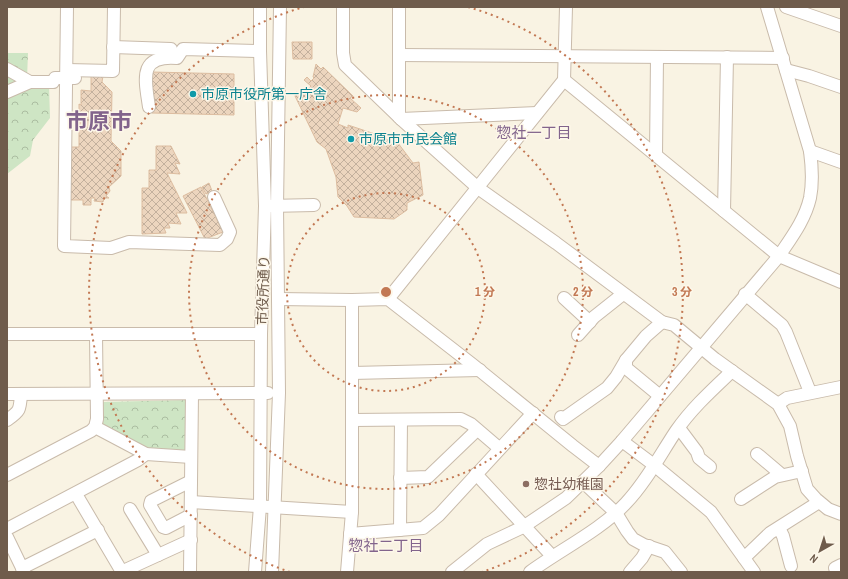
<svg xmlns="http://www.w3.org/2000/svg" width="848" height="579" viewBox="0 0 848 579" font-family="'Archivo Narrow','Noto Sans JP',sans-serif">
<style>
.forest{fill:url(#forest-crowns)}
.building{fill:url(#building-cross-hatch);stroke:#ddbda0}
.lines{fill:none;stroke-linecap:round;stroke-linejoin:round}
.minor-casing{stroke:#c9bbab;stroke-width:14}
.minor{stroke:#fff;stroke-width:12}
.ring{fill:none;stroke:#c27853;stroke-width:2;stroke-dasharray:2 4}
.culture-dot{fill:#0f9aa8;stroke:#fdf7e9;stroke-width:1.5}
.education-dot{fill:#8d6e63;stroke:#fdf7e9;stroke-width:1.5}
.labels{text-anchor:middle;stroke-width:3;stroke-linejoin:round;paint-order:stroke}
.culture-label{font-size:14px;fill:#0d838f;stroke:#fdf7e9;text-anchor:start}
.street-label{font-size:14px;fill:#6f5c4c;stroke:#fdf7e9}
.education-label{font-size:14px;fill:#785e54;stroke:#fdf7e9;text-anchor:start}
.neighbourhood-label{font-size:15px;fill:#82648c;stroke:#fdf7e9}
.town-label{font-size:22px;font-weight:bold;fill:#82648c;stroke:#fdf7e9}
.centre{fill:#c27853;stroke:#fdf7e9;stroke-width:2}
.ring-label{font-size:12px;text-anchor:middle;font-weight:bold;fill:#c27853;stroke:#fdf7e9;stroke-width:3;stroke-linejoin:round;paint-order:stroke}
</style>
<defs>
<pattern id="forest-crowns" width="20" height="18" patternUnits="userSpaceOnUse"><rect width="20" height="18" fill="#cee5c4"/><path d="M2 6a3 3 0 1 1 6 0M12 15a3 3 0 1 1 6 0" fill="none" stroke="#abbda1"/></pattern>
<pattern id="building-cross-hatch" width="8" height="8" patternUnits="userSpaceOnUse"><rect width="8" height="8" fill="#ecd5be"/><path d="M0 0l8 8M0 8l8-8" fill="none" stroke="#c3b09d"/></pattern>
</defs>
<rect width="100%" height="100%" fill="#f9f3e3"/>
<g class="forest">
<polygon points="7,53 28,53 27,79 49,83 50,118 33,140 30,156 7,174"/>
<polygon points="188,400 189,448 185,451 148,451 102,426 101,423 101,402"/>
</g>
<g class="building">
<polygon points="292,42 312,42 312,59 293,59"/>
<polygon points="316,64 321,69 323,67 353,96 350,98 361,108 357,112 343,108 338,124 348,128 348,125 375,134 377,136 398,143 413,163 419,162 423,195 407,203 407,210 394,219 354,217 347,206 338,197 336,177 326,149 317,142 295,96 296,92 304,94 311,86 304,80 307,77 311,81 314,78 313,77"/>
<polygon points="152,72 234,74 234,115 152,113"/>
<polygon points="91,76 103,76 102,82 112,92 111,141 121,151 121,176 109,187 110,191 106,196 109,198 104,198 103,202 94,201 95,198 91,198 91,205 83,205 83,200 69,200 69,147 79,147 79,104 81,105 81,90 91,91"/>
<polygon points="156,146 171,146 180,164 175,163 180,174 167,173 187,213 176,213 181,224 168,223 170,228 164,228 166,233 142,234 142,188 149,188 149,170 156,170"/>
<polygon points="209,183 212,191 206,194 202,187"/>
<polygon points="201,187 223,232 205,239 183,196"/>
</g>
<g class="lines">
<g class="minor-casing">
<g id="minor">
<polyline points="67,7 64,246 111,248 129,242 220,245 227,239 230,232 214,197"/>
<polyline points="343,7 343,53 345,65 401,119 478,188 556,243 662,322 674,325 715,359 778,404 790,426 797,456 807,489 816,499 828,509 841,514"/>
<polyline points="786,7 841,26"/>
<polyline points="113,47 171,49"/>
<polyline points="399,55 783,58"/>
<polyline points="7,69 30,82"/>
<polyline points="67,70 113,71 114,7"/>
<polyline points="786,70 809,76 841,87"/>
<polyline points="564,80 779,256 841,282"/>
<polyline points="7,92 30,82 53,82 55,78 75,78"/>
<path d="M149,107C145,79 138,55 177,58L183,49L260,51"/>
<polyline points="399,117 399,7"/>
<polyline points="401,119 537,113"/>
<polyline points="810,151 841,162"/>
<polyline points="656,155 657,57"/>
<polyline points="269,206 314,205"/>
<polyline points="724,211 727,57"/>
<polyline points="745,294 782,325 786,332 810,392"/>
<polyline points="564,298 590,322"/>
<polyline points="278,299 352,300 388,299 473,365 573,446 599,466"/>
<polyline points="388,299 564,80 566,7"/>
<polyline points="7,334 261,334"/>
<polyline points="578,335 594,317 623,294"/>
<polyline points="626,360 626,368 660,396"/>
<polyline points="352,373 480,370"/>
<polyline points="7,394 268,393"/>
<polyline points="778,404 787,398 841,387"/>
<polyline points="561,417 563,419 607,388 616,377 626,360 646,336 662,322"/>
<path d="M7,420C20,411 20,410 21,394"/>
<polyline points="352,420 461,419 471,424 499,448"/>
<polyline points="95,427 146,454 191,457"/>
<polyline points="679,428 697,452 699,458 710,467"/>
<polyline points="622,441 654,465 711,512 754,572"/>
<polyline points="757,454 782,475"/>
<polyline points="476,474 552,556"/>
<polyline points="7,475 91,431 95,427 97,419 96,334"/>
<polyline points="400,478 428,477 477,430"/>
<polyline points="583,482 616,513 627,531 633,539 644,545 665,552 681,572"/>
<polyline points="76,494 122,572"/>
<polyline points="741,499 775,477 802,471"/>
<polyline points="191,502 352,512"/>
<polyline points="130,509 158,555"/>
<polyline points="191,515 166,528 163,527 150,505 151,501 191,481"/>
<polyline points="779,528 783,536 791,566"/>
<polyline points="7,529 138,460 146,454"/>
<polyline points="400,530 401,420"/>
<polyline points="350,534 423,528 439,515 533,413"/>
<polyline points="7,537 24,572"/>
<polyline points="744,558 770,533 819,502"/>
<polyline points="22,568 98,530"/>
<polyline points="835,568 841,565"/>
<polyline points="121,572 191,540"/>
<polyline points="190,572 192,394"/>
<polyline points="255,572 260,506 261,334 265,206 260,51 260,7"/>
<polyline points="272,572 279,393 277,206 280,7"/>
<polyline points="347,572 352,512 352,300"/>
<path d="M452,572L487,544L523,527L566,498L599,466L622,441L779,256C791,238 805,220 810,198C813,183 812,166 810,151L767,7"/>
<path d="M530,572C560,550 601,530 626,503C646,482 660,455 676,431C692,408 712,390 732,371"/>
<polyline points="630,572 642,558 649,546"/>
</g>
</g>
<use href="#minor" class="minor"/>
</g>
<g class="ring">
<circle cx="386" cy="292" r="99"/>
<circle cx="386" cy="292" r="197"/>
<path d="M290 572A296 296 0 0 1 304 7M468 7A296 296 0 0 1 482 572"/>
</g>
<g class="culture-dot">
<circle cx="193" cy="94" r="4"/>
<circle cx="351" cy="139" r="4"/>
</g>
<circle class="education-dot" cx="526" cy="484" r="4"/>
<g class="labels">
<g class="culture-label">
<text x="201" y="99">市原市役所第一庁舎</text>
<text x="359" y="144">市原市市民会館</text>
</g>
<g class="street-label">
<text transform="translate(263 290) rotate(-88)" y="5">市役所通り</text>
</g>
<g class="education-label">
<text x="534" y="489">惣社幼稚園</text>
</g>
<g class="neighbourhood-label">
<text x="534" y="138">惣社一丁目</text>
<text x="386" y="551">惣社二丁目</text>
</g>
<g class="town-label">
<text x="99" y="129">市原市</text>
</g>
</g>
<circle cx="386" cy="292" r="6" class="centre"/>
<g class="ring-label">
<text x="485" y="296">1 分</text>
<text x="583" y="296">2 分</text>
<text x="682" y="296">3 分</text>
</g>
<rect width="848" height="579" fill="none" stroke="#6f5c4c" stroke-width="16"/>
<g transform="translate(820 551) rotate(219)" stroke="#fdf7e9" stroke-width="3" paint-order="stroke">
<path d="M0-3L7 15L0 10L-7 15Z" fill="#6f5c4c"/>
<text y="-6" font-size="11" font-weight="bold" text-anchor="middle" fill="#6f5c4c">N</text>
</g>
</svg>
